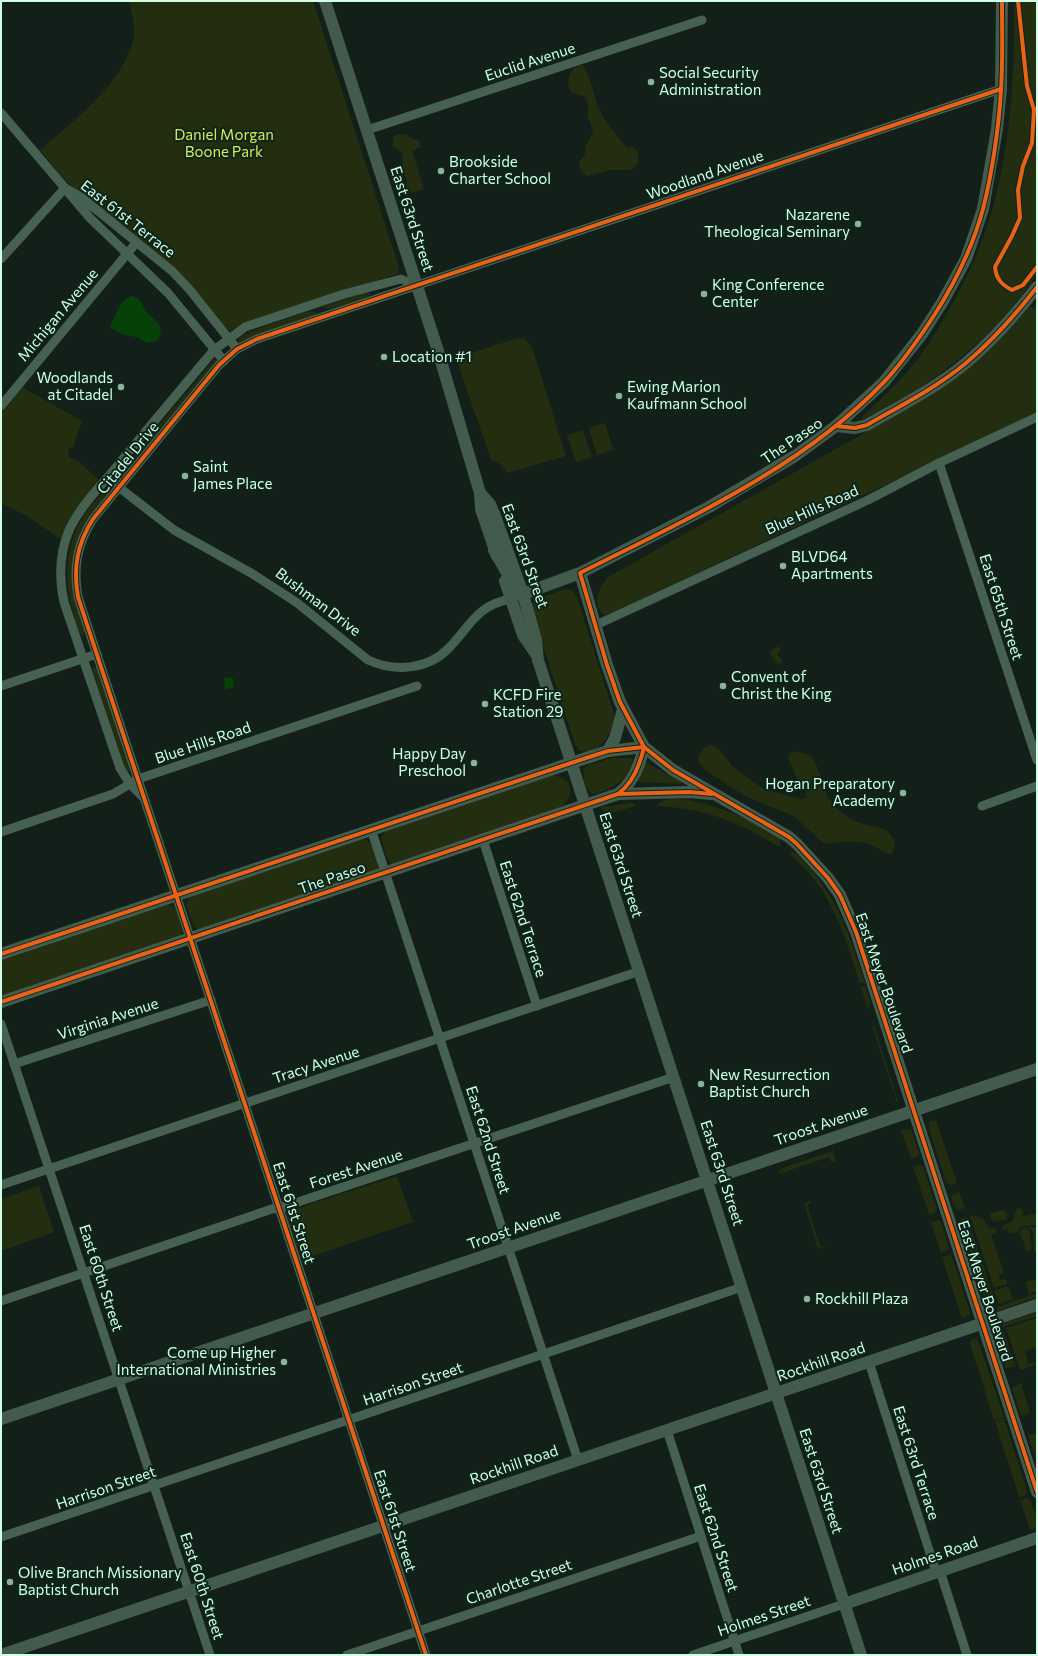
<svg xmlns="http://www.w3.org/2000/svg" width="1038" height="1656" viewBox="0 0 1038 1656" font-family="Commissioner,sans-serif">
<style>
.green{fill:#232e10}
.water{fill:#064208}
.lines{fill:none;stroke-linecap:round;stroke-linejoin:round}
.minor{stroke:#466151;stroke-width:9}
.secondary{stroke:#425b4c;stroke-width:12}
.cycleway-casing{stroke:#0d251a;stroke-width:6}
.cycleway{stroke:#ea6118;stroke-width:4}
.poi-dot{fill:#8eb19f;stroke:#0d251a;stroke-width:1.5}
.labels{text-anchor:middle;stroke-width:4;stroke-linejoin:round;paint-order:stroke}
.street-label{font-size:15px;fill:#d1ffe7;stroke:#0d251a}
.poi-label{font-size:15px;fill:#d1ffe7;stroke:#0d251a;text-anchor:start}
.park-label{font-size:15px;fill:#d7e953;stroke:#0d251a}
</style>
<rect width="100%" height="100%" fill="#131f19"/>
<g class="green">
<path d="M129,1H313L399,267L397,274L244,324L230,331L226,329L172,265L146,246L77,191L65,180L40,150C74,121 123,83 134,38C136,27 131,12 129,1Z"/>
<path d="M1014,1H1037V274C1008,318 968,356 924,385C904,398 883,408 863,420V416C884,396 906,376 923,352C951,310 978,260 992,211C1011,144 1015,71 1014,1Z"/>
<path d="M583,65C589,72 595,100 600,111C604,121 620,139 627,148L632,147L638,152V163L631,170H610L588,176L582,172L579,167L580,161L585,155V147L593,133L590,121L587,117C589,108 589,103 584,96L572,93L568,86C569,75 571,67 583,65Z"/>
<polygon points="397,134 407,135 412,139 419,141 421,147 412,150 424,189 412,193 410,189 406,187 407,182 404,170 400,167 403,163 402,153 393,146 393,137"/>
<polygon points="367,291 371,294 368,297 330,309 322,307"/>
<path d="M1030,307L1037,308V414L609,614L604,615C591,605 599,586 608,577L925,399L963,373L990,349Z"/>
<polygon points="309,311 317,312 317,314 239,342 239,337 254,330"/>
<polygon points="518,338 524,339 532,347 566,456 507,473 500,464 491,460 456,358"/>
<polygon points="214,359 217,361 216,363 123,474 122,470"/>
<polygon points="22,387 82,421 73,448 68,449 69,458 77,460 98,479 98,482 62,540 25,515 1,503 1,413"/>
<polygon points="605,423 613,450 597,455 589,428"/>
<polygon points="583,430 592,457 576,462 567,435"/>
<path d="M103,494L106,496L105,498L73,560L85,632L83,636L81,635C77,630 76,622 74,615C60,574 67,523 103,494Z"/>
<path d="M566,589L572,590L577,597L614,714C614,730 600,758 579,750L575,744L531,609V605L536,599Z"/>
<polygon points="778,646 781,651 777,654 783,661 778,664 769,653"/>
<polygon points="94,666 97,668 131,770 130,771 125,770 92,670"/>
<path d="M709,745L715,746L722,753L733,767L764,789L802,799L807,797L805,790L795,775L788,757L791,752C825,749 816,786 833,804C839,811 849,819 858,822C876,830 886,822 895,843L892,854C883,854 880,848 872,845C857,839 839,842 824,844L794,816L745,796L705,770L699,762L698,756L704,748Z"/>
<path d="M611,758H632C641,774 605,794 592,794C585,789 581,773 586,766Z"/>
<polygon points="645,762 680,781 682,784 639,782 638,780"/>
<path d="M548,776C571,773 580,797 557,809L392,865L387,859L381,837L386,831Z"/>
<path d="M674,798C715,803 746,816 780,839L781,845L779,847C738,821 704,808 656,806L661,801Z"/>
<polygon points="632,803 637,806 603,815 601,807"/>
<path d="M361,839L367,840C374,844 379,862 377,869L198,931L194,926L186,905L188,899L192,896Z"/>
<path d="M793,852L797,854C836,894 848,930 865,983H860C847,944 837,906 810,874C804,867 796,861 790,854Z"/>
<polygon points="167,904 175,907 183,931 181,936 1,998 1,961"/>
<polygon points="865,985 871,1003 868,1009 861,988"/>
<polygon points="872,1025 875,1028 898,1102 897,1103"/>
<polygon points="936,1120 957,1183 950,1185 946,1182 929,1129 929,1122"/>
<polygon points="909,1129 912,1131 919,1153 918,1156 911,1159 901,1130"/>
<polygon points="833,1151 836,1161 831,1162 829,1157 779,1174 780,1169"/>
<polygon points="920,1165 923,1166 937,1209 935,1213 929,1215 913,1167"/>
<polygon points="397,1176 413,1222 301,1260 286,1214 289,1211"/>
<polygon points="39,1186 54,1232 1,1251 1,1199"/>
<polygon points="959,1191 965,1208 958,1210 954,1206 951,1196"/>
<polygon points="810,1201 811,1203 807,1205 820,1246 826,1246 818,1249 804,1203"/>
<polygon points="1019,1208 1022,1209 1023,1216 1037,1213 1037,1225 1022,1226 1017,1232 1009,1234 1008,1229 1003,1230 1002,1226 1013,1221 1016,1210"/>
<polygon points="1004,1210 1007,1214 1006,1219 994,1222 992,1221 990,1217 991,1213"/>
<polygon points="974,1215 982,1218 989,1228 995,1228 997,1233 991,1234 1004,1273 999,1275 1000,1280 1006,1279 1007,1284 994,1288 970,1216"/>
<polygon points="967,1217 995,1301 994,1305 992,1307 989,1306 988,1309 959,1222 961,1218"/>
<polygon points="938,1220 941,1222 949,1248 948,1250 941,1253 931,1222"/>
<polygon points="1030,1227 1037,1227 1037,1252 1034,1251 1033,1232"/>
<polygon points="1023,1228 1027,1228 1030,1232 1030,1241 1032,1248 1029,1252 1025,1249 1024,1242 1019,1234"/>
<polygon points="949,1255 952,1257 970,1312 970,1315 962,1318 942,1257"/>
<polygon points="1037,1279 1037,1291 1029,1294 1025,1282"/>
<polygon points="1005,1287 1009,1287 1013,1299 999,1304 994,1291"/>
<polygon points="1037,1293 1037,1297 997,1311 997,1307"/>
<polygon points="1037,1312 1037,1316 1003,1327 1002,1324"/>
<polygon points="1037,1318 1037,1347 1025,1351 1028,1364 1034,1362 1035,1365 1020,1370 1006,1328"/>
<polygon points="999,1330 1004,1332 1015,1366 1006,1369 995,1332 996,1331 997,1333 999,1332"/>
<polygon points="977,1338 1004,1417 994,1420 970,1343 971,1340"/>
<polygon points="850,1352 851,1355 810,1369 809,1366"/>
<polygon points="1021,1383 1030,1413 1021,1416 1012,1388"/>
<polygon points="1004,1418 1027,1491 1025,1495 1019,1497 995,1421"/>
<polygon points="1035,1433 1037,1435 1037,1454 1034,1455 1028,1435"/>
<path d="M1027,1498C1033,1501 1037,1520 1037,1528L1030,1530L1020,1500Z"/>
</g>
<g class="water">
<path d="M132,296L139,299L146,312L159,324L161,333L157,341L147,343L136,337L124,335L111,328L110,325C117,315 119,300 132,296Z"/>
<polygon points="224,677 233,678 234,687 225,690"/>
</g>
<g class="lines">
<g class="minor">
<polyline points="1,113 65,188 82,198 172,271 189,289 237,349"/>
<polyline points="367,130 702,20"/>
<polyline points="67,191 90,218 168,293 224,361"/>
<polyline points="1,259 65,188"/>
<polyline points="1,406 136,243"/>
<polyline points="939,463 1037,760"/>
<path d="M107,478L174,530L251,573L296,602L368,660C394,672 427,670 448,649C470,627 476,605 511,599"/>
<polyline points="596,625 868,500 939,463 1037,417"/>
<polyline points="1,686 97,654"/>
<path d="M143,797L130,784L120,768L64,602C59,579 59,556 68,533C78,508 101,486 118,465C150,426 182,388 214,350L245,327L344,294L401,279L417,286"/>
<polyline points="982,806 1037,786"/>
<polyline points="371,829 578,1460"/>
<polyline points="1,832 113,794 138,779 417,686"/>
<polyline points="483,840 537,1006"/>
<polyline points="1,1024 210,1655"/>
<polyline points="14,1064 211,1000"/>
<polyline points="1,1185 640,971"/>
<polyline points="1,1301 272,1209 286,1206 674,1077"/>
<polyline points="869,1362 936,1572"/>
<polyline points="667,1430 739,1655"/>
<polyline points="1,1537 742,1287"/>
<polyline points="940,1571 967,1655"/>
<polyline points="347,1655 701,1536"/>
<path d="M426,1655L78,597C73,568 77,544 93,519L219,365L237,349L257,339L1001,89"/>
<polyline points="693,1655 844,1604"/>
</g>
<g class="secondary">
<polyline points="325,1 438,351 480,493 481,509 497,556"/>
<path d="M836,426L855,428L867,425C900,406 936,388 966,363C992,341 1016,314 1037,287"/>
<polyline points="480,493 490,504 495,516 523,594 536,640 538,660 861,1655"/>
<polyline points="494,550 519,594 523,594 580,573 709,507 795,456 836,426 884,382 922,334 943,301 966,259 983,209 997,129 1001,89 1002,1"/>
<polyline points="580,573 607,665 620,702 644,747 673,770 789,837 797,844 828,878 840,895 856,932 1037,1492"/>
<polyline points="505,581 523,635 536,654"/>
<polyline points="608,751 615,738 623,709"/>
<polyline points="618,794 689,792 711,794"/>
<polyline points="1,954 571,763 608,751 644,747"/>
<path d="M1,1002L618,794C633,783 640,765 644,747"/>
<polyline points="1,1419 1037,1069"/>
<polyline points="844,1604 1037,1538"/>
<polyline points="1,1655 1037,1305"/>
</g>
<g class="cycleway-casing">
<g id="cycleway">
<path d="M1002,1C1002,31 1003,61 1001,90C999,126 992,174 983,209C973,246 956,281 935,314C920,337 903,362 884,382C802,468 685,520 580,573L607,665L620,702L644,747L673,770L789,837L797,844L828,878L840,895L856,932L1037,1492"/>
<polyline points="1018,1 1027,86 1034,110"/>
<path d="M1037,109L1034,110L1032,143L1023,166L1018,190L1020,218L1012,236L995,267C996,279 1002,285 1012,290L1023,285L1037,267"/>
<path d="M836,426L855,428L867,425C900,406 936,388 966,363C992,341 1016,314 1037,287"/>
<polyline points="618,794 689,792 712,794"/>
<polyline points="1,954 571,763 608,751 644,747"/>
<path d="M1,1002L618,794C633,783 640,765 644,747"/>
<path d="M426,1655L78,597C73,568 77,544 93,519L219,365L237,349L257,339L1001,89"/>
</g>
</g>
<use href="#cycleway" class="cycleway"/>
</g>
<g class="poi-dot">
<circle cx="651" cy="82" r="4"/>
<circle cx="441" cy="171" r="4"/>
<circle cx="858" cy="224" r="4"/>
<circle cx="704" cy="294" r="4"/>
<circle cx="384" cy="357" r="4"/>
<circle cx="121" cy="387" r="4"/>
<circle cx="619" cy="396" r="4"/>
<circle cx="185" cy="476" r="4"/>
<circle cx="783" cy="566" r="4"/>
<circle cx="723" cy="686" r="4"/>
<circle cx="485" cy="704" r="4"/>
<circle cx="474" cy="763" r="4"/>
<circle cx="903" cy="793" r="4"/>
<circle cx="701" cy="1084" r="4"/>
<circle cx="807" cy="1299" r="4"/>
<circle cx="284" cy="1362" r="4"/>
<circle cx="10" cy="1582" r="4"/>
</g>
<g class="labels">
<g class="street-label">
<text transform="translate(530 62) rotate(-18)" y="5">Euclid Avenue</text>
<text transform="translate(705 175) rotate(-19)" y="5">Woodland Avenue</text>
<text transform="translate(128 219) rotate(38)" y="5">East 61st Terrace</text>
<text transform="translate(412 219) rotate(72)" y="5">East 63rd Street</text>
<text transform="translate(58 315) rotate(-50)" y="5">Michigan Avenue</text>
<text transform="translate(792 441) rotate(-34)" y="5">The Paseo</text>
<text transform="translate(128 458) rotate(-51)" y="5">Citadel Drive</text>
<text transform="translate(812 510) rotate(-24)" y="5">Blue Hills Road</text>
<text transform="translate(525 556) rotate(70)" y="5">East 63rd Street</text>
<text transform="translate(318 602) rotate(37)" y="5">Bushman Drive</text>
<text transform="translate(1001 607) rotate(72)" y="5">East 65th Street</text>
<text transform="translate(203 743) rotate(-19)" y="5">Blue Hills Road</text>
<text transform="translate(621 865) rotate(72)" y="5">East 63rd Street</text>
<text transform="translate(332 878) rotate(-19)" y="5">The Paseo</text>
<text transform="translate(523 919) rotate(72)" y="5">East 62nd Terrace</text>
<text transform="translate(884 983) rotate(71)" y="5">East Meyer Boulevard</text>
<text transform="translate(108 1019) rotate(-18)" y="5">Virginia Avenue</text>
<text transform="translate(316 1065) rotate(-18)" y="5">Tracy Avenue</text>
<text transform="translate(821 1125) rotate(-19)" y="5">Troost Avenue</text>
<text transform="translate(488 1140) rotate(72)" y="5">East 62nd Street</text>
<text transform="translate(356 1169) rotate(-18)" y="5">Forest Avenue</text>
<text transform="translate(722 1173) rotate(72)" y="5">East 63rd Street</text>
<text transform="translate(294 1213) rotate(72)" y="5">East 61st Street</text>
<text transform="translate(514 1229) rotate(-19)" y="5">Troost Avenue</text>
<text transform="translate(101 1278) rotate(72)" y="5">East 60th Street</text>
<text transform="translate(985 1291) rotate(72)" y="5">East Meyer Boulevard</text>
<text transform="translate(821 1362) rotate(-19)" y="5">Rockhill Road</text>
<text transform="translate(413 1384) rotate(-19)" y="5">Harrison Street</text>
<text transform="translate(916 1463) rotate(72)" y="5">East 63rd Terrace</text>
<text transform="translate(514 1465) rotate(-19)" y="5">Rockhill Road</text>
<text transform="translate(821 1481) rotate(72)" y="5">East 63rd Street</text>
<text transform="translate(106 1488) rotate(-19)" y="5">Harrison Street</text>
<text transform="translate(395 1521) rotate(72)" y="5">East 61st Street</text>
<text transform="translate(716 1538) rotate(72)" y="5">East 62nd Street</text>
<text transform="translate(935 1556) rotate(-19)" y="5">Holmes Road</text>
<text transform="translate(519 1582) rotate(-19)" y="5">Charlotte Street</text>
<text transform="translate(202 1586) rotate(72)" y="5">East 60th Street</text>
<text transform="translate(764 1616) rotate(-19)" y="5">Holmes Street</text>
</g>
<g class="poi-label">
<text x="659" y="78">Social Security<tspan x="659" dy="17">Administration</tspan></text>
<text x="449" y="167">Brookside<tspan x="449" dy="17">Charter School</tspan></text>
<text x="850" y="220" text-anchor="end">Nazarene<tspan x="850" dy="17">Theological Seminary</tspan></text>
<text x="712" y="290">King Conference<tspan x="712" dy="17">Center</tspan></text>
<text x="392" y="362">Location #1</text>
<text x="113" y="383" text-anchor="end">Woodlands<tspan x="113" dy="17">at Citadel</tspan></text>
<text x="627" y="392">Ewing Marion<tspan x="627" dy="17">Kaufmann School</tspan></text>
<text x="193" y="472">Saint<tspan x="193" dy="17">James Place</tspan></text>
<text x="791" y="562">BLVD64<tspan x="791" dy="17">Apartments</tspan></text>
<text x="731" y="682">Convent of<tspan x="731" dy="17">Christ the King</tspan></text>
<text x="493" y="700">KCFD Fire<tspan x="493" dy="17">Station 29</tspan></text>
<text x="466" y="759" text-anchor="end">Happy Day<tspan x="466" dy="17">Preschool</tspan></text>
<text x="895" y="789" text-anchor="end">Hogan Preparatory<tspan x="895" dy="17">Academy</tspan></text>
<text x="709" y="1080">New Resurrection<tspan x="709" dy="17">Baptist Church</tspan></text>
<text x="815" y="1304">Rockhill Plaza</text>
<text x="276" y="1358" text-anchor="end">Come up Higher<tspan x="276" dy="17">International Ministries</tspan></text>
<text x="18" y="1578">Olive Branch Missionary<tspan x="18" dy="17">Baptist Church</tspan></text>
</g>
<g class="park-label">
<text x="224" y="140">Daniel Morgan<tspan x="224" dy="17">Boone Park</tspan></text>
</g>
</g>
<rect width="1038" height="1656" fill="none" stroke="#d1ffe7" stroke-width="4"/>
</svg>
